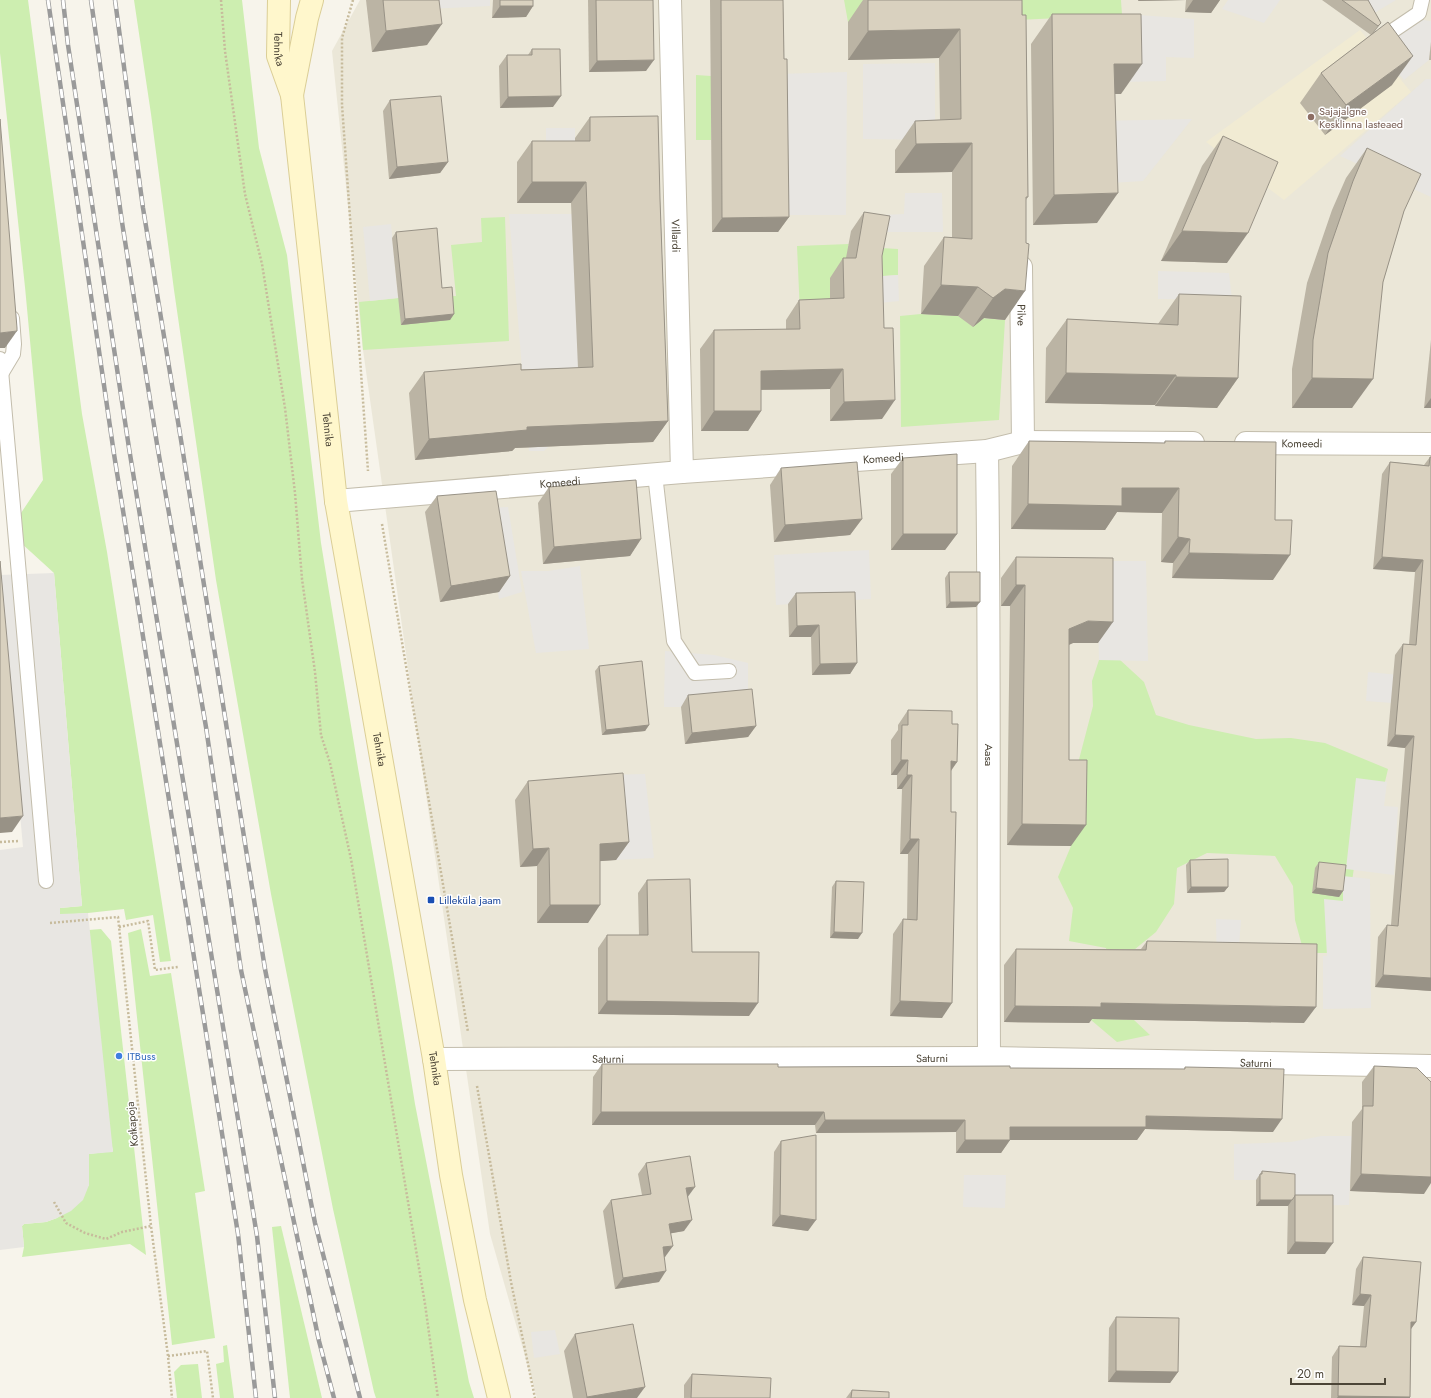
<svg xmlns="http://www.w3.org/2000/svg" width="1431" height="1398" viewBox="0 0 1431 1398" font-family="Jost,sans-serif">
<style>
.residential{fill:#ebe7d8}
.education{fill:#f1ebd3}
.green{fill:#cdeeb0}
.parking{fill:#e8e6e2}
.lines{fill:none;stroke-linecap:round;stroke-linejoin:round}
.service-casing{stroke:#c3bdac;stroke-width:16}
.minor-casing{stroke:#c3bdac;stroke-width:24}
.secondary-casing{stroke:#dbce96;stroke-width:24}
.path{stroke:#c7bb9c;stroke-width:2.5;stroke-dasharray:2 2;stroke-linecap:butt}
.service{stroke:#fff;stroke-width:14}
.minor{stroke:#fff;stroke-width:22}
.secondary{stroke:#fff7cc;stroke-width:22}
.rail-casing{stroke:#9a9a9a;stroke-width:4.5}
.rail{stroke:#fff;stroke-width:3;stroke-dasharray:9;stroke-linecap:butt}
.wall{fill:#bbb4a4}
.shaded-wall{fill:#989286}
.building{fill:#d9d1bf;stroke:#989286}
.education-dot{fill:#8d6e63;stroke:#fff;stroke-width:1.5}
.transit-dot{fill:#1a4fb4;stroke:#fff;stroke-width:1.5}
.shop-dot{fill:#3f7fe0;stroke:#fff;stroke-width:1.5}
.labels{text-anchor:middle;stroke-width:3;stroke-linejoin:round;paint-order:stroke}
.street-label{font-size:11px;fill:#4c4537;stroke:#fff}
.education-label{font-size:11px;fill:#785e54;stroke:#fff;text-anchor:start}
.transit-label{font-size:11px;fill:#164399;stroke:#fff;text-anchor:start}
.shop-label{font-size:11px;fill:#366cbe;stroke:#fff;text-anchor:start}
</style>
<rect width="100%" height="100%" fill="#f7f4eb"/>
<polygon class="residential" points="360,0 1431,0 1431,1398 537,1398 490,1234 421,760 363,350 332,51"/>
<polygon class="education" points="1360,30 1411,92 1284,200 1206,142"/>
<g class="green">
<polygon points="0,0 28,0 82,414 107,552 171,961 160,962 153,915 126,920 124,909 88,913 60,915 60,908 82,906 54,573 20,542 17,519 43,480 25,287 0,53"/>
<polygon points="134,0 242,0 259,148 287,255 321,543 358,768 392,962 415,1104 469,1382 474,1398 376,1398 374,1392 333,1209 271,894 216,580 174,290 151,114"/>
<polygon points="844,0 1121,0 1122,15 1018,20 848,22"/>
<polygon points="696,75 711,76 711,140 696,140"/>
<polygon points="505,217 509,341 363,350 359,302 398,298 456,296 451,245 482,242 481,218"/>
<polygon points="849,244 848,246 898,249 898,275 869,277 801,336 797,246"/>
<polygon points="921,314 963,316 964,320 968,323 982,318 1005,320 999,420 901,427 900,316"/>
<polygon points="1119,659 1144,682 1156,715 1189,725 1256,739 1291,738 1325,743 1388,769 1380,803 1361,820 1351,888 1338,953 1304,953 1295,920 1293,886 1275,856 1207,853 1177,868 1174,904 1156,932 1129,954 1134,1020 1150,1035 1117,1042 1091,1020 1112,967 1106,948 1069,941 1073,908 1058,877 1071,846 1076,771 1093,706 1092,681 1099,660"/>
<polygon points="101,929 111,941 146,1255 130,1244 22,1257 24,1247 22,1226 24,1224 46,1222 57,1218 89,1185 89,1154 113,1151 64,932"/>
<polygon points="141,929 150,976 171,973 205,1191 195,1193 215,1338 172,1345 128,933"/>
<polygon points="281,1226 322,1398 290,1398 272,1227"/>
<polygon points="227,1345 234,1398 220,1398 216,1364 224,1362 223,1346"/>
<polygon points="198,1364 202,1398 177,1398 174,1372 181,1365"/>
</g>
<g class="parking">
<polygon points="428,0 490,0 490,6 429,9"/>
<polygon points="1228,0 1280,0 1264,23 1222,9"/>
<polygon points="1341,0 1396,0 1366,18"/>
<polygon points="1124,14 1194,19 1194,58 1166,57 1166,81 1124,82"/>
<polygon points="1416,19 1431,21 1431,42 1429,60 1404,80 1376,47"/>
<polygon points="935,63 935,140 863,139 863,64"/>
<polygon points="847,72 846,215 778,215 777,74"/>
<polygon points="1426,79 1431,79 1431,197 1340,156"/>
<polygon points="1192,119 1143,181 1111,183 1096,121"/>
<polygon points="546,128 575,128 575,158 546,159"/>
<polygon points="905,193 942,193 943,232 883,232 883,215 904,214"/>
<polygon points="509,214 573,214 579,388 549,446 544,451 529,451"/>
<polygon points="391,224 398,298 370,301 363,227"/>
<polygon points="1158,271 1229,273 1232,300 1158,299"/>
<polygon points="898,275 899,301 870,304 869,277"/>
<polygon points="508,507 522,592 499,599 485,508"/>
<polygon points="869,550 871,599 776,605 774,555"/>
<polygon points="1097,561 1146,561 1148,661 1099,660"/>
<polygon points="580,566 589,649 536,653 521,571 548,571"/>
<polygon points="54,573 82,906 60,908 60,914 88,913 113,1152 89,1154 89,1185 83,1200 71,1211 57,1218 46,1222 24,1224 22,1226 24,1247 0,1250 0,850 23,847 0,592 0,575"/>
<polygon points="665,651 714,655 748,663 748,692 681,707 664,707"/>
<polygon points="1368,672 1431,678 1431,706 1366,701"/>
<polygon points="645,774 654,858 616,860 609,775"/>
<polygon points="1356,778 1387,782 1384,806 1398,807 1394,875 1346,869"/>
<polygon points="1343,876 1370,879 1371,1008 1323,1009 1323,956 1327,956 1324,899 1343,901"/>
<polygon points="1216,919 1241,920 1238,959 1218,1009"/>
<polygon points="1321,1136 1352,1136 1349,1205 1291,1206 1291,1180 1234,1180 1234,1144 1291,1142"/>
<polygon points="964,1175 1006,1175 1005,1208 963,1207"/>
<polygon points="555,1330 560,1354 534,1358 531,1332"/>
</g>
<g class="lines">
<g class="service-casing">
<g id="service">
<polyline points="1379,40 1419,13 1422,0"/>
<polyline points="0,359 46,881"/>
<polyline points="1,374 13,354 14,344 12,318"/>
<polyline points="655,474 674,641 695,673 729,671"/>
</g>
</g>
<g class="minor-casing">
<g id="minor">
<path id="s1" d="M670,0L682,472"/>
<path id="s2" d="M1021,267L1023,442"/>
<path id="s3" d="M1246,443L1431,444"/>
<path id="s4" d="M987,451C990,654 988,856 989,1058"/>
<path id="s5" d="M336,501L682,472L987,451L1023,442L1193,443"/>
<path id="s6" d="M434,1059L989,1058L1431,1066"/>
</g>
</g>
<g class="secondary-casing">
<g id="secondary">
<path id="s7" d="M279,0L278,56L292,95L336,501L434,1059L451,1175L475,1300L499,1398"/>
<polyline points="292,95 307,18 312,0"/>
</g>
</g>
<g class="path">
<polyline points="221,0 225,51 245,194 262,264 285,408 295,493 302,579 315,672 321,735 330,763 351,859 425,1304 438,1398"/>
<polyline points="353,0 342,38 342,105 368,471"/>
<polyline points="382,524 468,1032"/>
<polyline points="0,842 19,841"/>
<polyline points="50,923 118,917 151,1226 168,1356 172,1398"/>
<polyline points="119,927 148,921 155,970 178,967"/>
<polyline points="477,1086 511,1282 535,1398"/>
<polyline points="54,1202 66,1223 85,1233 106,1239 122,1232 151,1226"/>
<polyline points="168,1356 207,1351 213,1398"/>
</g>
<use href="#service" class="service"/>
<use href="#minor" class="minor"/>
<use href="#secondary" class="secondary"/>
<g class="rail-casing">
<g id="rail">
<polyline points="48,0 114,454 238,1234 256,1398"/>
<polyline points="63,0 68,45 129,448 257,1236 275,1398"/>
<polyline points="91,0 122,222 157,444 206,727 241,970 319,1341 334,1398"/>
<polyline points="115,0 143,208 181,440 265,969 315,1223 360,1398"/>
</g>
</g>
<use href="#rail" class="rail"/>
</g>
<g class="wall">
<polygon points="366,0 439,0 427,45 372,52"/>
<polygon points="493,0 533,0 533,6 526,17 492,18"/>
<polygon points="588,0 653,0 646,71 589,72"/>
<polygon points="710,0 783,0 784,59 789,217 778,232 712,232"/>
<polygon points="863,0 1022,0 1028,197 1026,200 1005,320 984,318 973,327 958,316 921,314 924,266 944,237 952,238 952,172 895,173 895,150 915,121 940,120 939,58 848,60 848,22"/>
<polygon points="1138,0 1220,0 1211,13 1185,12 1186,0 1138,1"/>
<polygon points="1322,0 1368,0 1381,23 1374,32 1392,85 1325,135 1300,103 1321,73 1371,35"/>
<polygon points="1052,14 1121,94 1115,94 1097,223 1033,225 1031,44"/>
<polygon points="1431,42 1431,60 1429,60"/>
<polygon points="532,49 553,107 500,108 499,66 507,55 528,55"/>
<polygon points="390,100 448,162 440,173 389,179 383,111"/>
<polygon points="590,117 660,199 668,421 653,442 515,448 512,451 415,460 409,393 424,372 578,368 571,203 517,203 517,162 532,141 575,141 575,138"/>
<polygon points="1223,136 1227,263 1161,261 1202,166"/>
<polygon points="1367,148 1404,211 1383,282 1352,408 1292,408 1292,369 1307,283 1332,210 1346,178"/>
<polygon points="864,212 882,256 882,419 830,421 830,389 761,390 761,411 748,431 701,431 700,349 714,330 786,330 786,320 799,300 830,299 830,278 843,258 846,258 851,231"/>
<polygon points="396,232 442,288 454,314 450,320 401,325 392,238"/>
<polygon points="1179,294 1238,378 1217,408 1155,406 1155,405 1045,403 1046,348 1067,319 1158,324"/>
<polygon points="1431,340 1431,408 1424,408"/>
<polygon points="1029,441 1164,443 1165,441 1273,580 1172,578 1173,563 1161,562 1162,513 1117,512 1105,530 1011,529 1012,466"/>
<polygon points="1430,457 1431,457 1431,991 1375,987 1378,937 1387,925 1391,925 1405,748 1387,746 1395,655 1403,644 1409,644 1415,572 1373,569 1382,474 1390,462 1424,465"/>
<polygon points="903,458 957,534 945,550 891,550 891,474"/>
<polygon points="781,468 862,519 850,535 774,542 770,485"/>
<polygon points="549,487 641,539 630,556 543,564 538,503"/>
<polygon points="437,496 510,576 499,592 440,602 425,512"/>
<polygon points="1016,557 1098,643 1073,643 1069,645 1069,760 1071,846 1007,845 1010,606 1001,606 1001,578"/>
<polygon points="949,572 976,607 946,608 945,578"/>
<polygon points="796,593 857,663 850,674 812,675 811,637 789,637 788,604"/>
<polygon points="599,666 649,725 645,731 602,735 595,671"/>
<polygon points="688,695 756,726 748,737 685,744 681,707"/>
<polygon points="908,710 952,724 957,762 951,771 942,1018 890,1016 893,934 903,919 907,919 908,854 900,854 902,789 897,789 897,775 891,775 891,740 898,730 898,725"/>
<polygon points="528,781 629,842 616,860 600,861 588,923 537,923 537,866 520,867 515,800"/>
<polygon points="1190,860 1228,887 1224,892 1187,893 1186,865"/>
<polygon points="1319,862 1343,891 1339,897 1312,893 1315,868"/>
<polygon points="647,880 692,952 749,1016 598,1014 598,948 607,935 639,935 638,893"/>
<polygon points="836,881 858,939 830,938 832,887"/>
<polygon points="1147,941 1304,1023 1092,1019 1089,1023 1004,1022 1004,965 1016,949 1141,949"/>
<polygon points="602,1064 778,1067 1184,1069 1185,1067 1273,1132 1145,1129 1137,1140 1010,1140 1001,1153 956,1153 956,1132 816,1133 815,1125 592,1125 593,1077"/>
<polygon points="1374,1066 1424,1194 1350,1191 1352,1122 1362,1109 1362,1082"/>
<polygon points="781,1141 808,1231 772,1226 774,1152"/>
<polygon points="646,1163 688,1197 684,1231 671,1233 665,1257 664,1257 659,1282 615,1289 603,1211 611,1200 642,1195 638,1174"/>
<polygon points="1262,1171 1295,1196 1295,1195 1325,1254 1287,1254 1288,1206 1256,1206 1256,1180"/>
<polygon points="1363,1257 1416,1322 1411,1329 1410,1397 1410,1398 1331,1398 1332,1357 1339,1346 1360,1346 1364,1306 1352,1305 1356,1269"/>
<polygon points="1116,1317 1178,1372 1170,1383 1108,1382 1109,1328"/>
<polygon points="575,1334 637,1398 573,1398 564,1351"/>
<polygon points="692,1374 770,1398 684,1398 684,1385"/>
<polygon points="852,1390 889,1398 846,1398"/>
</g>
<g class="shaded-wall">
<polygon points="1139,0 1186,0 1138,1"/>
<polygon points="1193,0 1220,0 1211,13 1185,12"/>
<polygon points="500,6 533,6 526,17 492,18"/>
<polygon points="1381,23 1374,32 1371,35 1378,26"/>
<polygon points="442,24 427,45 372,52 386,31"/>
<polygon points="960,29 939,58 848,60 868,31"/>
<polygon points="1413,56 1392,85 1325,135 1346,105"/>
<polygon points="654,60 646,71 589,72 597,61"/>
<polygon points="1114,64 1142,64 1121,94 1093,94"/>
<polygon points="561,96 553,107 500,108 508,97"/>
<polygon points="972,143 952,172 895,173 916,144"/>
<polygon points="448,162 440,173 389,179 397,167"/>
<polygon points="532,182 586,182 571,203 517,203"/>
<polygon points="1118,193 1097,223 1033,225 1054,195"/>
<polygon points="789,217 778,232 712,232 722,218"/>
<polygon points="1182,231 1248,233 1227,263 1161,261"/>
<polygon points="941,285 978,287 958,316 921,314"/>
<polygon points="1005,289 1025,291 1005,320 984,318 973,327 993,298"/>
<polygon points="454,314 450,320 401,325 405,319"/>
<polygon points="17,331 5,348 0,348 0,333"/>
<polygon points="843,369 830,389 748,390 761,371"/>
<polygon points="1066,373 1176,375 1155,405 1045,403"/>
<polygon points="1176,377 1238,378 1217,408 1155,406"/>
<polygon points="1312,378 1373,379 1352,408 1292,408"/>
<polygon points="1431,398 1431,408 1424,408"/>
<polygon points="895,400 882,419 830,421 844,402"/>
<polygon points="714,411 761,411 748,431 701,431"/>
<polygon points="668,421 653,442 515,448 512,451 415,460 429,439 527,427"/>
<polygon points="1122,488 1179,488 1162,513 1117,512 1105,530 1011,529 1028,504"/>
<polygon points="862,519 850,535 774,542 785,525"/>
<polygon points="903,534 957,534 945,550 891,550"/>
<polygon points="1178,537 1190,539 1173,563 1161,562"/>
<polygon points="641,539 630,556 543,564 554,547"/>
<polygon points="1189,553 1290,555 1273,580 1172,578"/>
<polygon points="1382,557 1423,560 1415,572 1373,569"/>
<polygon points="510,576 499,592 440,602 451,586"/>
<polygon points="1016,585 1025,585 1010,606 1001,606"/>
<polygon points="950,602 980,602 976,607 946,608"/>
<polygon points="1088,621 1113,622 1098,643 1073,643 1054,651 1069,629"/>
<polygon points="819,625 811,637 789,637 797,626"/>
<polygon points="857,663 850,674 812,675 820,664"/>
<polygon points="649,725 645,731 602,735 606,730"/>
<polygon points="756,726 748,737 685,744 692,733"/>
<polygon points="1395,735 1414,736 1405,748 1387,746"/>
<polygon points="901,760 908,760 897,775 891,775"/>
<polygon points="951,761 957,762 947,776"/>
<polygon points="907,775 912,775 902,789 897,789"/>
<polygon points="23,816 12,832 0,833 0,818"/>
<polygon points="1022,824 1086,825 1071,846 1007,845"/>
<polygon points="910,839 919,839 908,854 900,854"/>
<polygon points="629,842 616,860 588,862 600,844"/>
<polygon points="549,848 537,866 520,867 533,849"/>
<polygon points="1191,887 1228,887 1224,892 1187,893"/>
<polygon points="1316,888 1343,891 1339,897 1312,893"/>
<polygon points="550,905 600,905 588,923 537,923"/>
<polygon points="834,932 862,933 858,939 830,938"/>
<polygon points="1383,975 1431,978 1431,991 1375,987"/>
<polygon points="607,1001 758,1003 749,1016 598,1014"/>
<polygon points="900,1001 952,1003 942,1018 890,1016"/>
<polygon points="1101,1003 1316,1007 1304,1023 1092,1019 1089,1023 1004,1022 1015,1006"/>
<polygon points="601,1112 824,1112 815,1125 592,1125"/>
<polygon points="1146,1116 1282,1119 1273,1132 1145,1129 1137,1140 1001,1140 1010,1127"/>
<polygon points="825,1120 965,1120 956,1132 816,1133"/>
<polygon points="965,1140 1010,1140 1001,1153 956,1153"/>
<polygon points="1361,1174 1431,1177 1431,1183 1424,1194 1350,1191"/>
<polygon points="695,1187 687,1198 686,1188"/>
<polygon points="1260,1200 1292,1200 1288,1206 1256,1206"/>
<polygon points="780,1215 816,1220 808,1231 772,1226"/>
<polygon points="692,1220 684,1231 662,1235 669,1224"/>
<polygon points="1295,1242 1333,1243 1325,1254 1287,1254"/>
<polygon points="673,1246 665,1257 655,1258 663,1247"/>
<polygon points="666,1271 659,1282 615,1289 623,1278"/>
<polygon points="1360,1294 1371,1295 1364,1306 1352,1305"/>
<polygon points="1411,1322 1416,1322 1408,1333"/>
<polygon points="1116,1371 1178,1372 1170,1383 1108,1382"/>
<polygon points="645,1387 637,1398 586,1398 587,1397"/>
<polygon points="1338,1396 1410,1397 1410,1398 1337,1398"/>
</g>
<g class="building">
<polygon points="383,0 439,0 442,24 386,31"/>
<rect x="500" y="0" width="33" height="6"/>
<polygon points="596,0 653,0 654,60 597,61"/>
<polygon points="721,0 783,0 784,59 787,59 789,217 722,218"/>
<polygon points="868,0 1022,0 1022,15 1026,15 1028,197 1026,197 1026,243 1029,244 1025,291 1005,289 993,298 978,287 941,285 944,237 972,239 972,143 916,144 915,121 961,119 960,29 868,31"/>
<polygon points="1342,0 1368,0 1381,23 1378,26"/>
<polygon points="1052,14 1141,14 1142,64 1114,64 1118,193 1054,195"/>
<polygon points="1388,22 1413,56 1346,105 1321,73"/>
<polygon points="532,49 560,49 561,96 508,97 507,55 532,55"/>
<polygon points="441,96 448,162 397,167 390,100"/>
<polygon points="658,116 660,199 668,421 527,427 527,430 429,439 424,372 521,364 521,370 593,367 586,182 532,182 532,141 590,141 590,117"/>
<polygon points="0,119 17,328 17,331 0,333"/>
<polygon points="1223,136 1278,162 1248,233 1182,231"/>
<polygon points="1367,148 1421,174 1404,211 1383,282 1373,379 1312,378 1313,340 1328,253 1353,181"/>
<polygon points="864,212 890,216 882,256 884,328 893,328 895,400 844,402 843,369 761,371 761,411 714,411 714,330 800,329 799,300 844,298 843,258 856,258"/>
<polygon points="437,228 442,288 452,287 454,314 405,319 396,232"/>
<polygon points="1179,294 1241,296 1238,378 1176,377 1176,375 1066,373 1067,319 1178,325"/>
<polygon points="1029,441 1165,443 1165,441 1276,442 1275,520 1292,520 1290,555 1189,553 1190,539 1178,537 1179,488 1122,488 1122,506 1028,504"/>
<polygon points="957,454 957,534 903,534 903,458"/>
<polygon points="1430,457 1431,457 1431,978 1383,975 1387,925 1398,926 1414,736 1395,735 1403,644 1416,645 1423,560 1382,557 1390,462 1429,466"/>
<polygon points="857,462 862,519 785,525 781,468"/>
<polygon points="636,480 641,539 554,547 549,487"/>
<polygon points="496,491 510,576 451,586 437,496"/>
<polygon points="1016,557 1113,558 1113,622 1088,621 1069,629 1069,760 1087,760 1086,825 1022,824 1025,585 1016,585"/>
<polygon points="0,561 23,816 0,818"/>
<polygon points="949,572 980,572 980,602 950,602"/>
<polygon points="855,592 857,663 820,664 819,625 797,626 796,593"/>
<polygon points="642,661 649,725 606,730 599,666"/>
<polygon points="752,689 756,726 692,733 688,695"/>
<polygon points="908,710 952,711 952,724 958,724 957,762 951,761 951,812 956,812 952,1003 900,1001 903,919 917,920 919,839 910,839 912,775 907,775 908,760 901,760 902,725 908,725"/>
<polygon points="623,773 629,842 600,844 600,905 550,905 549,848 533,849 528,781"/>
<polygon points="1228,859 1228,887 1191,887 1190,860"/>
<polygon points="1319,862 1346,865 1343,891 1316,888"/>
<polygon points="690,879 692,952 759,952 758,1003 607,1001 607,935 648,935 647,880"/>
<polygon points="836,881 864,882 862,933 834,932"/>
<polygon points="1147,941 1317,944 1316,1007 1101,1003 1101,1007 1015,1006 1016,949 1146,950"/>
<polygon points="602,1064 778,1064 778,1067 1010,1066 1010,1068 1185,1069 1185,1067 1284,1069 1282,1119 1146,1116 1146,1127 1010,1127 1010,1140 965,1140 965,1120 825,1120 824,1112 601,1112"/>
<polygon points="1374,1066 1417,1068 1431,1082 1431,1177 1361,1174 1363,1106 1373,1106"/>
<polygon points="816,1135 816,1220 780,1215 781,1141"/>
<polygon points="690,1156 695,1187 686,1188 692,1220 669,1224 673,1246 663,1247 666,1271 623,1278 611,1200 651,1194 646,1163"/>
<polygon points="1262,1171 1295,1174 1295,1196 1292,1200 1260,1200 1260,1174 1262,1174"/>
<polygon points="1295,1195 1333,1195 1333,1243 1295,1242"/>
<polygon points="1363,1257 1421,1262 1416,1322 1411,1322 1410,1397 1338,1396 1339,1346 1366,1347 1371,1295 1360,1294"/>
<polygon points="1116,1317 1179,1318 1178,1372 1116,1371"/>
<polygon points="633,1324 645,1387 587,1397 575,1334"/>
<polygon points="692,1374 771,1378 770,1398 691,1398"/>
<polygon points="852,1390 889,1392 889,1398 851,1398"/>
</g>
<circle class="education-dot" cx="1311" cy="117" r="4"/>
<rect class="transit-dot" x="427" y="896" width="8" height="8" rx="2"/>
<circle class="shop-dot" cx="119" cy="1056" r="4"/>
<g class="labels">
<g class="street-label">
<text dy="4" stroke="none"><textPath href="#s7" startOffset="49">Tehnika</textPath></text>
<text dy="4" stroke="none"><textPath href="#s1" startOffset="236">Villardi</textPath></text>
<text dy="4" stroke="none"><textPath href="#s2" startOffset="48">Pilve</textPath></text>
<text dy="4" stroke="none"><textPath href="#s7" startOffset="434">Tehnika</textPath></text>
<text dy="4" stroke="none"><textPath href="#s3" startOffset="56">Komeedi</textPath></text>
<text dy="4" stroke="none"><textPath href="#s5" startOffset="549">Komeedi</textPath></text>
<text dy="4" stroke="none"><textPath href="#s5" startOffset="225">Komeedi</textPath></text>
<text dy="4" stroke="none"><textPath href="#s7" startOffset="758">Tehnika</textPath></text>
<text dy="4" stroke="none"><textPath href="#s4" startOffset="304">Aasa</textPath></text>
<text dy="4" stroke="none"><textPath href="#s6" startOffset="498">Saturni</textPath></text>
<text dy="4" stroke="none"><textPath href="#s6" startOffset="174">Saturni</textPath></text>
<text dy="4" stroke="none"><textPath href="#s6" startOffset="822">Saturni</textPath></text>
<text dy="4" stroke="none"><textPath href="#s7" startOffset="1082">Tehnika</textPath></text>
<text transform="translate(132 1124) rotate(-96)" y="4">Kotkapoja</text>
</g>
<g class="education-label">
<text x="1319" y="115">Sajajalgne<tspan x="1319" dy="13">Kesklinna lasteaed</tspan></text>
</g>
<g class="transit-label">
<text x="439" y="904">Lilleküla jaam</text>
</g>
<g class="shop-label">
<text x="127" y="1060">ITBuss</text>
</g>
</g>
<path d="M1291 1378v6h94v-6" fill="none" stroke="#4c4537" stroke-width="2"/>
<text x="1297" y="1378" font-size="12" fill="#4c4537" stroke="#ffffff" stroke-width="3" paint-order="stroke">20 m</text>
</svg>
